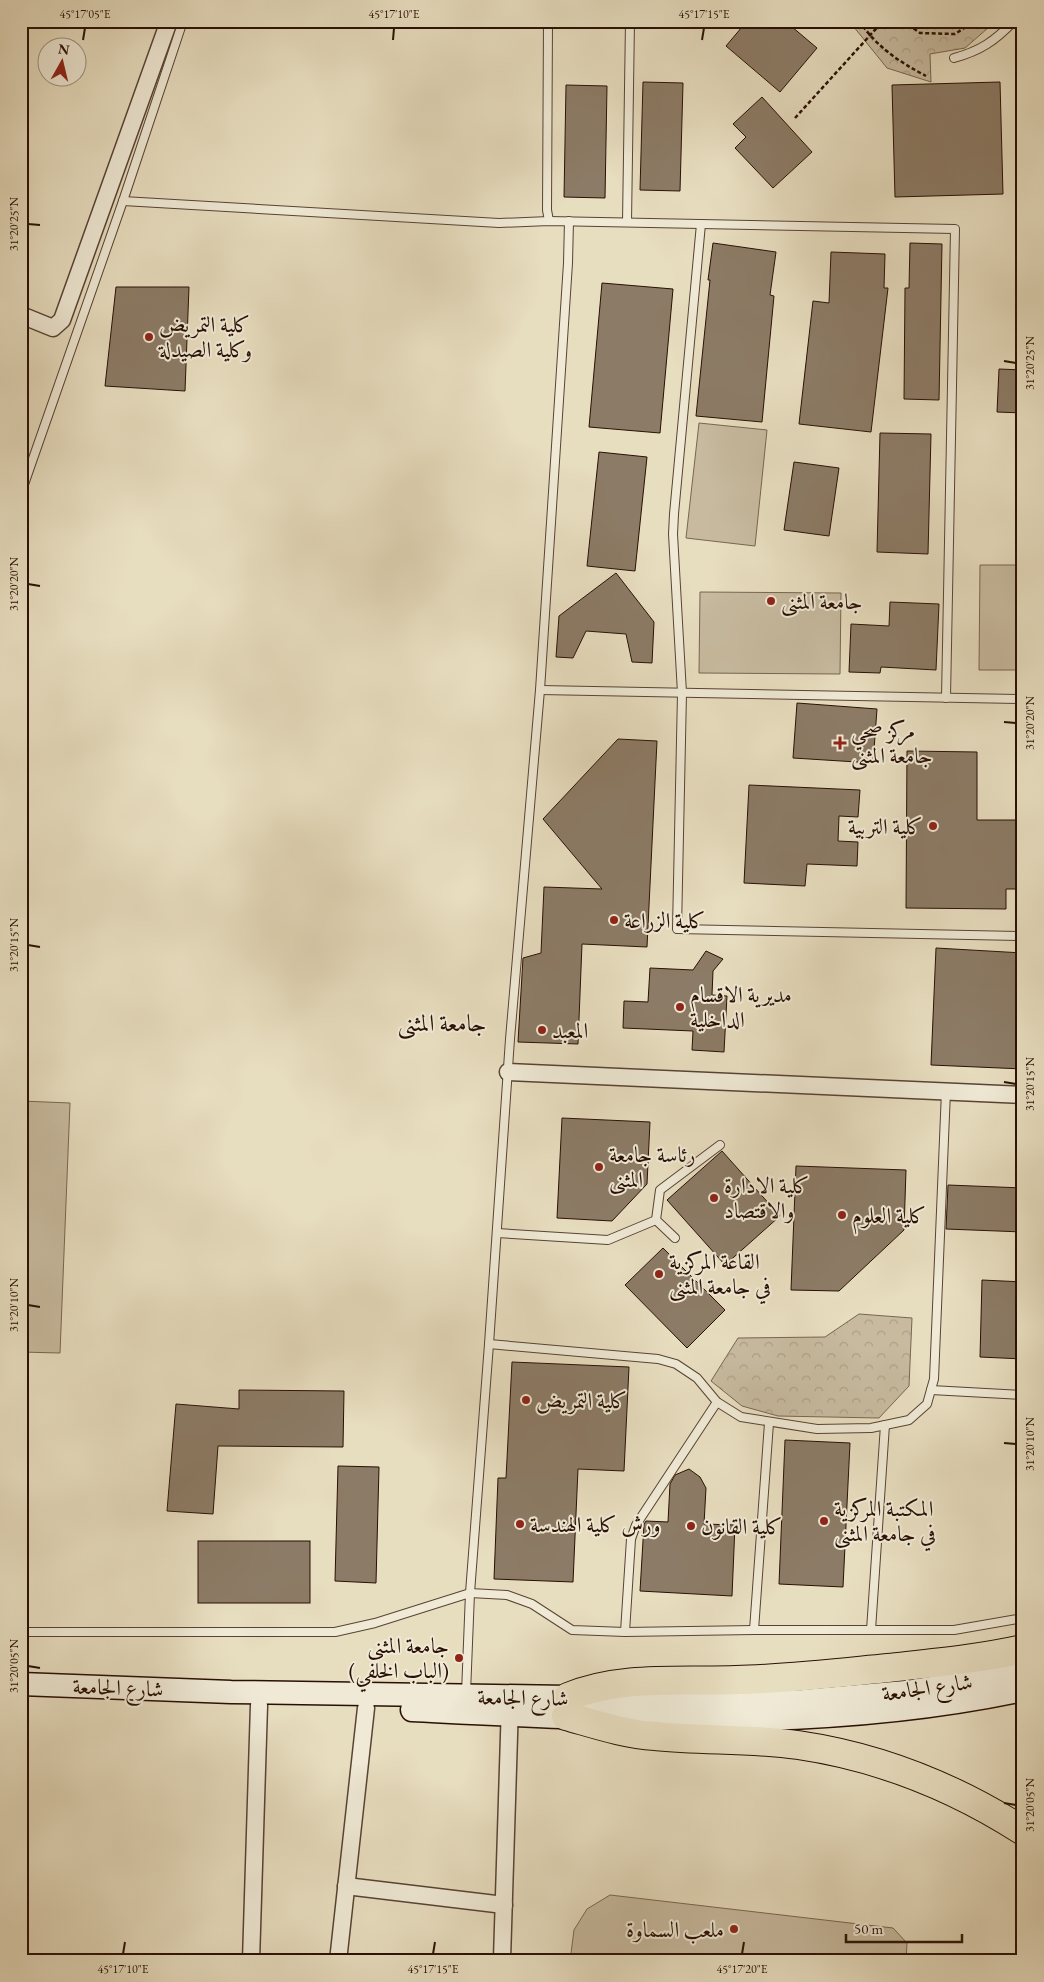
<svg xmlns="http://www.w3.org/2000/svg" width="1044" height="1982" viewBox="0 0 1044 1982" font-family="'EB Garamond',Amiri,serif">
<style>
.grass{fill:#c7ba9f;stroke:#786552}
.park{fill:url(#park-crowns);stroke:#786552}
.building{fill:#8c7b66;stroke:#291005}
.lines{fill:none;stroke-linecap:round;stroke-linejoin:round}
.lane-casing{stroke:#584334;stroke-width:10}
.street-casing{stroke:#584334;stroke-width:19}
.secondary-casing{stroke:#291005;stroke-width:25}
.highway-casing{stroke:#291005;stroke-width:30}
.path{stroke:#291005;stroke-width:2.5;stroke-dasharray:4 2.5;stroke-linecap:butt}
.lane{stroke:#efe9d5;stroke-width:8}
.street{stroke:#efe9d5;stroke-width:16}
.secondary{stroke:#efe9d5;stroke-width:22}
.highway{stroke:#e7ddbf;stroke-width:28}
.ticks{fill:none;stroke:#291005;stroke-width:2}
.poi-dot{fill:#8f2418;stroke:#efe9d5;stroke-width:2}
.labels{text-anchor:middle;stroke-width:4;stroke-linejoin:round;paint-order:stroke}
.poi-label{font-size:22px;fill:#291005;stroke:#efe9d5;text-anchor:start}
.street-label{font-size:22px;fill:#291005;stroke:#efe9d5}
.neighbourhood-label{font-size:24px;fill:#291005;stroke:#efe9d5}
.neatline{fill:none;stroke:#291005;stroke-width:2}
.ticks-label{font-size:12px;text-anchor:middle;fill:#291005}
</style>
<defs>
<pattern id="park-crowns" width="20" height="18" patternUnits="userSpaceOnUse" patternTransform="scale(1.25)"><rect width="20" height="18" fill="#c7ba9f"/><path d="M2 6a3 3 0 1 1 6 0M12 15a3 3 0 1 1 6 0" fill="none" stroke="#ab9f87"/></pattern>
</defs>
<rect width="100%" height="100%" fill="#e7ddbf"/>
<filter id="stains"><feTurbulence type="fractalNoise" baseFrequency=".004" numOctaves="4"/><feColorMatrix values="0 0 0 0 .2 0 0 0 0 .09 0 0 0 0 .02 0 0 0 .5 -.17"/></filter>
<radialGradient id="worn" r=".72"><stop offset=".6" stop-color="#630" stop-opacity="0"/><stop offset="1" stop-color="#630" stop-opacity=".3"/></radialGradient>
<g class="grass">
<polygon points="699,423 767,430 755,546 686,538"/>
<polygon points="980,565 1023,565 1023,670 979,670"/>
<polygon points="700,592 841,593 840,674 699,673"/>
<polygon points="21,1101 70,1103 60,1353 21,1352"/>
<polygon points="610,1895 893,1928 907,1943 906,1961 570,1961 574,1930 587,1909"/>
</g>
<g class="park">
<polygon points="849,21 996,21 965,48 930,54 931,82 887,68"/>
<polygon points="859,1314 912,1318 909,1386 879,1418 778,1416 742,1406 711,1381 738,1338 825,1337"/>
</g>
<g class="building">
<polygon points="747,21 785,21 817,48 780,92 726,46"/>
<polygon points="643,82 683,83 680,191 640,190"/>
<polygon points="1000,82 1003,194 895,197 892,85"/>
<polygon points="566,85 607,86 605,198 564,197"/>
<polygon points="762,97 812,152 773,188 735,148 746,137 733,124"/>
<polygon points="713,243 776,252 770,295 774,296 762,422 696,416 710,280 708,280"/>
<polygon points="910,243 942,244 939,400 904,399 905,288 909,288"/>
<polygon points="831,252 885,254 884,288 888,288 871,432 799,424 813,301 829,303"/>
<polygon points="602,283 673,289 660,433 589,427"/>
<polygon points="116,287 189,287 185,391 105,386"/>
<polygon points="999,369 1023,370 1023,413 997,412"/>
<polygon points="880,433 931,434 928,554 877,552"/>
<polygon points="599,452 647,457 635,571 587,566"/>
<polygon points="794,462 839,468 829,536 784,530"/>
<polygon points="616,573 654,622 652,663 632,662 626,634 586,631 573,658 556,657 559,616"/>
<polygon points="890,602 939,604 936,670 881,667 880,673 849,672 851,624 889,626"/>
<polygon points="797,703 877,709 873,763 793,758"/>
<polygon points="618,739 657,741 647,947 582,944 578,1044 518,1042 523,958 541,953 544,887 602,889 543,819"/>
<polygon points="907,751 977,752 977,820 1023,820 1023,889 1006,889 1006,909 906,908"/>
<polygon points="749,785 860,790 858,817 839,816 838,841 858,842 857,866 807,864 805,886 744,883"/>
<polygon points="936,948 1023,953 1023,1069 931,1065"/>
<polygon points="706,951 723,959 713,971 712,995 727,996 724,1052 692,1050 693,1031 623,1028 624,1001 648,1002 650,968 693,970"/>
<polygon points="562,1118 650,1122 647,1184 612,1221 557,1218"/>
<polygon points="722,1151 780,1216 725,1265 667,1200"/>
<polygon points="796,1166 906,1170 904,1230 839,1291 791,1290"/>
<polygon points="948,1185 1023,1188 1023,1232 946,1229"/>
<polygon points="663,1248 725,1310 687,1348 625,1285"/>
<polygon points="982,1280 1023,1282 1023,1359 980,1357"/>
<polygon points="512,1362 629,1367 624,1471 578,1469 573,1582 494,1579 498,1478 506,1478"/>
<polygon points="239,1390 344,1391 343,1447 218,1446 213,1514 167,1511 176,1404 239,1409"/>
<polygon points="785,1440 850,1443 843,1587 779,1584"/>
<polygon points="338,1466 379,1467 376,1583 335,1581"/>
<polygon points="689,1469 700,1477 706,1488 704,1524 735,1525 732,1596 640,1591 644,1524 646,1521 668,1522 670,1484 675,1475"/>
<rect x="198" y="1541" width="112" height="62"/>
</g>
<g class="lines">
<g class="lane-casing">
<g id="lane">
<polyline points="548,21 547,210 549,221"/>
<path d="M954,58C980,51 995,41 1014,21"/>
<polyline points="123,201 499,223 549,221 955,229 946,698"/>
<polyline points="627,222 630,21"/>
<polyline points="701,224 674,514 673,534 682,693 677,929 1023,936"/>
<polyline points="21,493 123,201 183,21"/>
<polyline points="540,690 1023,699"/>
<polyline points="497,1233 608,1240 656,1220"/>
<polyline points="675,1238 656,1220 660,1190 720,1145"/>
<polyline points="489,1344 658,1359 676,1364 697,1378 717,1402 741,1417 817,1429 871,1428 909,1420 927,1404 934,1379 946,1091"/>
<polyline points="931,1390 1023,1395"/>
<polyline points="754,1630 769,1423"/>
<polyline points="871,1630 885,1425"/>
<polyline points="21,1632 335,1632 375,1623 470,1593 507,1595 532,1604 572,1630 625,1632 754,1630 954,1630 1023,1618"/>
<polyline points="625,1632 631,1539 636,1525 717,1402"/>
<polyline points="466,1693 470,1593 489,1344 510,1039 540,690 568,263 569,221"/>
</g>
</g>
<g class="street-casing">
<g id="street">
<polyline points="21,315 53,328 62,320 169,21"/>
<polyline points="508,1072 1023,1095"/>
<polyline points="346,1886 504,1905"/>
<polyline points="502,1959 510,1704"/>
<polyline points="251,1961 259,1705"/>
<polyline points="338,1961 366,1708"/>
</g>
</g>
<g class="secondary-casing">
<g id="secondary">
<polyline points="21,1684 231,1692 568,1697 748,1703 803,1701 906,1692 998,1677 1023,1670"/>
<path d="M412,1710C615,1720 822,1733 1023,1690"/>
</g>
</g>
<g class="highway-casing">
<g id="highway">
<path d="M568,1697C620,1675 681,1682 736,1680C787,1679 837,1673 888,1668C933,1663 978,1659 1023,1649"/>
<path d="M566,1716C595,1724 624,1734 655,1736C702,1741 751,1738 798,1745C880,1757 953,1786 1023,1831"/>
</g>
</g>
<g class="path">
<path d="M859,21C878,48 898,61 926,76"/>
<polyline points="903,21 920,33 955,34 975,21"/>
<polyline points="795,118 883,21"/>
</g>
<use href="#lane" class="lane"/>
<use href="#street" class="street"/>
<use href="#secondary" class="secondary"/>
<use href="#highway" class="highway"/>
</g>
<path class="ticks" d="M83,40L85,28M393,40L394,28M702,40L704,28M28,224L40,225M1004,361L1016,363M28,584L40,586M1004,722L1016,723M28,945L40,947M1004,1082L1016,1084M28,1305L40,1307M1004,1443L1016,1444M28,1666L40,1668M1004,1803L1016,1805M123,1954L125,1942M433,1954L435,1942M742,1954L744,1942"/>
<g class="poi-dot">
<circle cx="149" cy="337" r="5"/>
<circle cx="771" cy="601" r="5"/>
<path d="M837.5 735.5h5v5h5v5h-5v5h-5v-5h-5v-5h5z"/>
<circle cx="933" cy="826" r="5"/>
<circle cx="614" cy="920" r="5"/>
<circle cx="680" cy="1007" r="5"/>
<circle cx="542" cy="1030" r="5"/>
<circle cx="599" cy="1167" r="5"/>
<circle cx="714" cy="1198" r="5"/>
<circle cx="842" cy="1215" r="5"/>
<circle cx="659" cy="1274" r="5"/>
<circle cx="526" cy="1400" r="5"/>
<circle cx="824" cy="1521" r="5"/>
<circle cx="520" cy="1524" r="5"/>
<circle cx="691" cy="1526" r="5"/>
<circle cx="459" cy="1658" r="5"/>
<circle cx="734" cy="1929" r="5"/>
</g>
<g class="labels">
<g class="poi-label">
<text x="159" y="332">كلية التمريض<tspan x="159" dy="25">وكلية الصيدلة</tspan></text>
<text x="781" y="609">جامعة المثنى</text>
<text x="851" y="738">مركز صحي<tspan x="851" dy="25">جامعة المثنى</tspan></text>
<text x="923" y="834" text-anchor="end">كلية التربية</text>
<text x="624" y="928">كلية الزراعة</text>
<text x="690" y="1002">مديرية الاقسام<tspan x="690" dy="25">الداخلية</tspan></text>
<text x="552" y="1038">المعبد</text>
<text x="609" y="1162">رئاسة جامعة<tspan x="609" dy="25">المثنى</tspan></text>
<text x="724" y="1193">كلية الادارة<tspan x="724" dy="25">والاقتصاد</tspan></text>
<text x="852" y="1223">كلية العلوم</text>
<text x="669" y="1269">القاعة المركزية<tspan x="669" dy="25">في جامعة المثنى</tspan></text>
<text x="536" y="1408">كلية التمريض</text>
<text x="834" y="1516">المكتبة المركزية<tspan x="834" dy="25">في جامعة المثنى</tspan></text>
<text x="530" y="1532">ورش كلية الهندسة</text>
<text x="701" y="1534">كلية القانون</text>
<text x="449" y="1653" text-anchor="end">جامعة المثنى<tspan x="449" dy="25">(الباب الخلفي)</tspan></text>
<text x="724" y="1937" text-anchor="end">ملعب السماوة</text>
</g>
<g class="street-label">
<text transform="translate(118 1687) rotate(2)" y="8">شارع الجامعة</text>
<text transform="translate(927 1687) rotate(-8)" y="8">شارع الجامعة</text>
<text transform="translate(523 1697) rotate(1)" y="8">شارع الجامعة</text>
</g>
<g class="neighbourhood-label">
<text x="442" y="1031">جامعة المثنى</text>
</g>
</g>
<rect width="1044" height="1982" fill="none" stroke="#e7ddbf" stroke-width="55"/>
<g transform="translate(62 62) rotate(8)"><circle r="24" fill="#efe9d5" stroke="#a09282"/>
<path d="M0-4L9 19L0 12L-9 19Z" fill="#8f2418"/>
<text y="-8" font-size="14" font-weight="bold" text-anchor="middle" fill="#291005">N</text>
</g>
<path d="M846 1934v8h116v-8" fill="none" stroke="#291005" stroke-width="2.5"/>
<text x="854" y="1934" font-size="15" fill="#291005" stroke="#efe9d5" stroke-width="4" paint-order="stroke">50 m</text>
<rect x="28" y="28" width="988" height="1926" class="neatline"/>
<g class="ticks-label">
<text x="85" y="18">45°17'05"E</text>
<text x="394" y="18">45°17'10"E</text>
<text x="704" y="18">45°17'15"E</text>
<text transform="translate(14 224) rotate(-90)" y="4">31°20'25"N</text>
<text transform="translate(1030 363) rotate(-90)" y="4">31°20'25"N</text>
<text transform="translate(14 584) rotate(-90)" y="4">31°20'20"N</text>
<text transform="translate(1030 723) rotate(-90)" y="4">31°20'20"N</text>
<text transform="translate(14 945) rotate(-90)" y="4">31°20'15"N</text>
<text transform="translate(1030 1084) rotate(-90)" y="4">31°20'15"N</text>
<text transform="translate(14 1305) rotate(-90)" y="4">31°20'10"N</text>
<text transform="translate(1030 1444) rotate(-90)" y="4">31°20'10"N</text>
<text transform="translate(14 1666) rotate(-90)" y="4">31°20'05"N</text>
<text transform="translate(1030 1805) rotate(-90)" y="4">31°20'05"N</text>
<text x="123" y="1973">45°17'10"E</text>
<text x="433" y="1973">45°17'15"E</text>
<text x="742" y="1973">45°17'20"E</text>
</g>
<rect width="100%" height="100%" filter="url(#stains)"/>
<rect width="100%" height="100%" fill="url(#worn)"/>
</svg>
